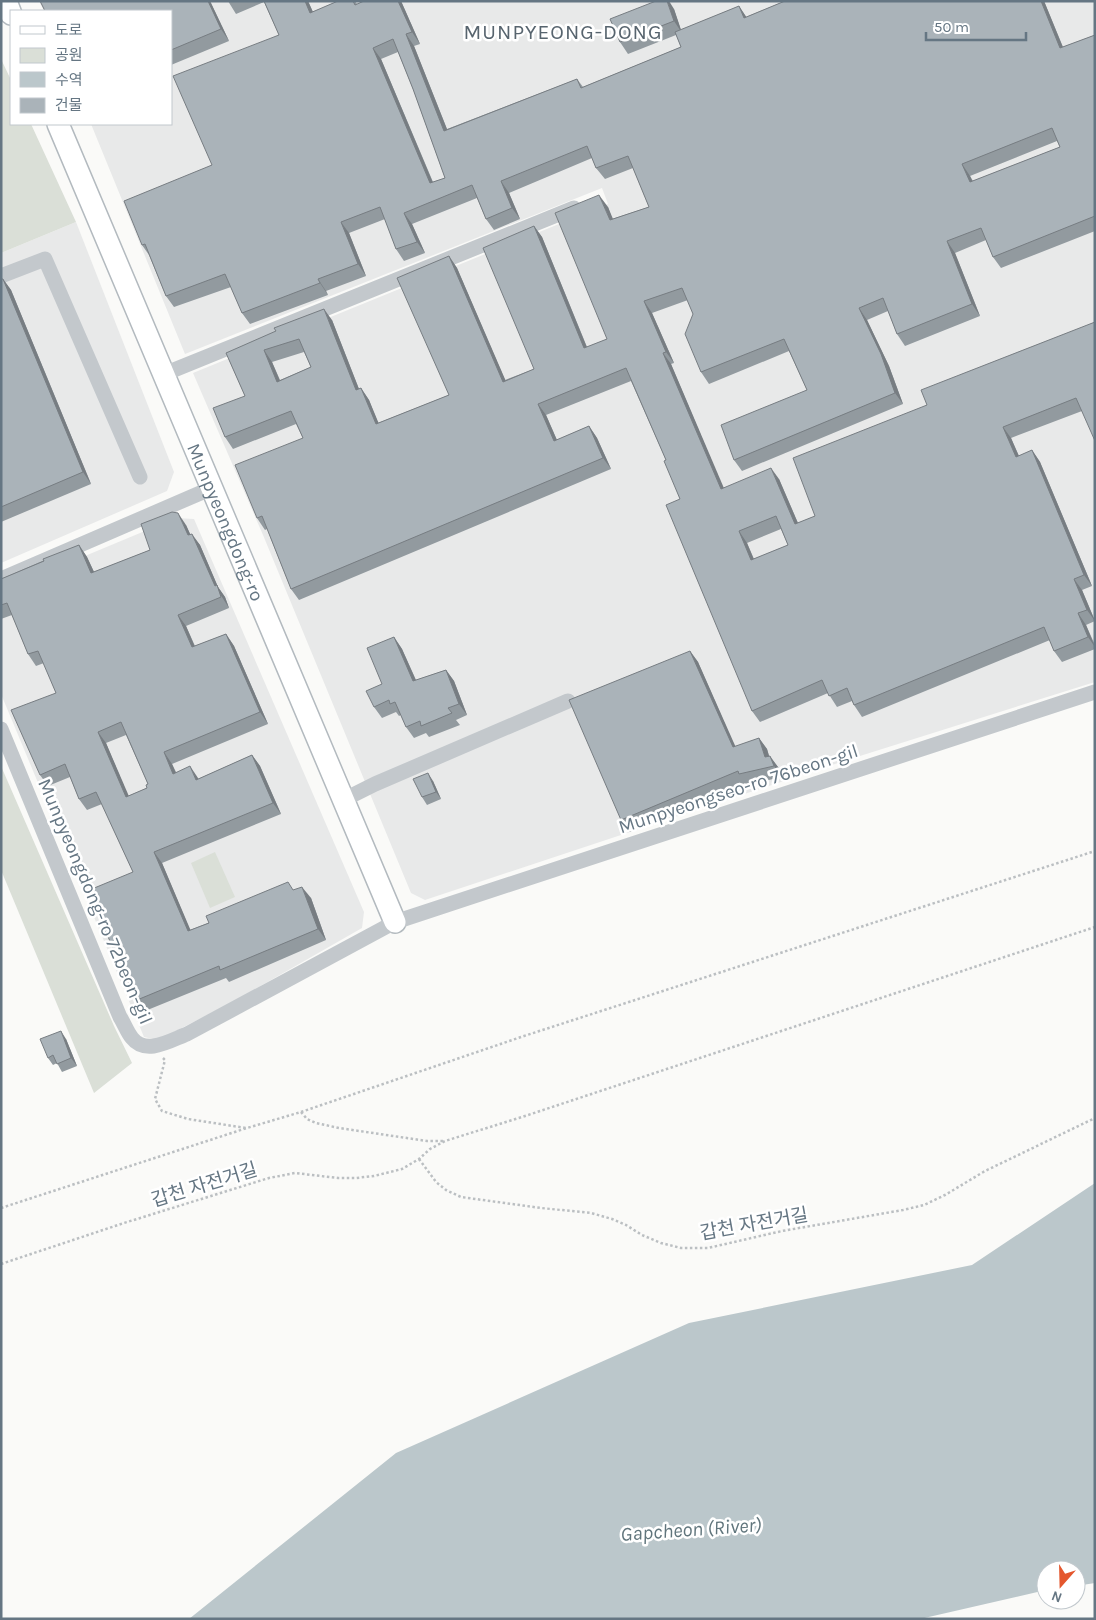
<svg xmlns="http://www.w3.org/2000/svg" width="1096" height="1620" viewBox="0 0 1096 1620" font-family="Karla,'Noto Sans KR',sans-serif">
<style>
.built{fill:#e8e9e9}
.green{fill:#dadfd7}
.water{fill:#bbc7cb}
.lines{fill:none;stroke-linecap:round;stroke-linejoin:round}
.secondary-casing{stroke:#b3babf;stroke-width:24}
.path{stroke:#bbbfc2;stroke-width:2.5;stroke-dasharray:2.5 2.5;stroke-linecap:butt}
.minor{stroke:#c3c8cc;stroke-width:15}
.secondary{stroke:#fff;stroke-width:21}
.wall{fill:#929a9f;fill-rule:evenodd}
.shaded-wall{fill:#777d82}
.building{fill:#aab3b9;stroke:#777d82;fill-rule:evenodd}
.labels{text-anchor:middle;stroke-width:5;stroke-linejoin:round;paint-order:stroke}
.street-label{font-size:19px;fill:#657683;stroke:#fff}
.water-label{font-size:20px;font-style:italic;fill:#60757c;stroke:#fff}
.quarter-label{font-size:21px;letter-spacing:1px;fill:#57646e;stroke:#fff}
</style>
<rect width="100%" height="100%" fill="#fafaf8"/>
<g class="built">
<polygon points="39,1 1095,1 1095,682 844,761 425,900 411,893 263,535 193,373 608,204 602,188 185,354 91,124 171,124 171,11 44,11"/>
<polygon points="76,222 174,472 167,491 1,563 1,253"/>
<polygon points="176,518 194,519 364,912 362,928 231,1003 158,1040 144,1037 1,694 1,591"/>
</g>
<g class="green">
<polygon points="1,59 11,80 11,124 31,124 76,222 1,253"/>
<polygon points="1,766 114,1026 132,1063 94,1093 1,870"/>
<polygon points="215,852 235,897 210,908 191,863"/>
</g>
<polygon class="water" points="1095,1183 1095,1583 1076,1586 1076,1570 1046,1570 1046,1590 920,1619 189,1619 396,1453 689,1323 972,1265"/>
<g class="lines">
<g class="secondary-casing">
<g id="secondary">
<polyline points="6,1 11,14"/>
<path id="s1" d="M58,124L395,922"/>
</g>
</g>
<g class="path">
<polyline points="163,1058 165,1060 155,1099 162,1111 188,1119 246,1128"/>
<polyline points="301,1112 307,1119 316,1123 339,1128 427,1141 443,1141"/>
<polyline points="419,1159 436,1182 446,1190 461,1197 541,1208 591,1213 612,1219 626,1225 642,1235 661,1243 681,1248 708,1248 782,1231 903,1210 924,1205 945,1195 985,1171 1095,1118"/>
<polyline points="1,1208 247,1128 301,1112 524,1036 1095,851"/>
<polyline points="1,1264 124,1223 269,1178 295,1173 338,1178 356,1178 374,1176 402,1169 419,1159 430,1149 445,1141 522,1117 1095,927"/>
</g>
<g class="minor">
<polyline points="1,276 45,259 140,477"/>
<polyline points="164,374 574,208"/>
<polyline points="1,579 212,488"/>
<path d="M1,729L120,1017C124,1023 127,1032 132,1038C146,1056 171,1040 187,1034L395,922L1095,692"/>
<polyline points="343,800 375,784 568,701"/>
</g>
<use href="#secondary" class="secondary"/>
</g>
<g class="wall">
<polygon points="210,1 229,41 171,65 171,11"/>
<path d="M228,1H308L313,12L338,1H355L357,4L364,1H401L420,44L414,46L447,129L577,79L583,87L681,47L676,35L628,54L620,42L674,9L681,30L739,6L746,17L785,1H1044L1063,47L1095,35V231L1001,268L993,257L986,240L955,253L980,316L905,346L897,334L888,311L867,320L889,366L903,404L742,471L734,460L807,390L789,351L709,384L701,372L693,314L688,300L652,313L674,363L671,364L723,488L779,479L798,523L815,516L927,405L1095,322L1082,411L1011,438L1019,456L1032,450L1040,462L1092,586L1082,590L1095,621L1086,625L1095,645V649L1062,662L1054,651L1050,640L862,717L854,705L852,701L837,707L828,693L760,722L752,711L680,499L666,460L631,381L546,415L557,440L589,426L597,438L611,469L299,600L291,589L267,529L265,530L257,518L303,438L296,424L233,449L225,437L245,396L226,353L332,320L359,389L361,388L369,400L378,423L449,395V256L457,268L505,380L534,369V226L542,237L587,347L607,339L608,207L612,219L649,207L633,168L605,179L596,168L592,158L509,193L520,219L494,230L486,219L477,198L412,224L425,253L404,261L396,249L385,219L349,233L366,276L326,291L328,295L250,324L242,313L231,287L174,307L166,296L149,255L142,245L212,165L279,35L264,2L236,14ZM398,52L413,89L445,178L433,182L381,59ZM1057,141L1060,147L973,181L970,176ZM304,352L311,367L280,380L272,362ZM781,529L788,545L754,559L747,543Z"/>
<polygon points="1,279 3,279 11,290 91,484 1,522"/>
<path d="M186,525L190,534L200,545L218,587L225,597L229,608L186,626L195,646L226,634L234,646L268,724L172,764L176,772L198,779L252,755L260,766L281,814L162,863L190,930L293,890L311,898L326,940L229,982L226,978L145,1011L137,1000L133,872L102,804L87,810L79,799L70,777L48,786L40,775L56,693L44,663L36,666L28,654L12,615L1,619V579L79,545L87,557L94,572L150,550ZM126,735L148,784L147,788L128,796L106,743Z"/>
<polygon points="394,637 402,649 416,680 446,670 454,681 467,715 456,720 460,725 429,737 426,733 414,738 406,727 401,715 399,716 396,712 382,718 374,707 382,684"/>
<polygon points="690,651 698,662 735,747 759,738 767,749 769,756 778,767 782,777 747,785 745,783 629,832 621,820"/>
<polygon points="433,781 441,799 427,805 422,797"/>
<polygon points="66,1039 77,1066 62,1072 57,1063 53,1065 48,1058"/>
</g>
<g class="shaded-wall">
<polygon points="208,1 210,1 229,41 221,29"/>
<polygon points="305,1 308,1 318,24 310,13"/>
<polygon points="398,1 401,1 420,44 412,32"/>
<polygon points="667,1 669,1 674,9 682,33 674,21"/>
<polygon points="1041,1 1044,1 1068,60 1060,48"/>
<polygon points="739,6 747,18 744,18"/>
<polygon points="406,34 414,46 452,142 444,131"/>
<polygon points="373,48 381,59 438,195 430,183"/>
<polygon points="962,164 970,176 978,194 970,182"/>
<polygon points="501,181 509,193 520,219 512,208"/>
<polygon points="599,195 608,207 618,231 610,220"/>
<polygon points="404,213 412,224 425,253 417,242"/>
<polygon points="341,222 349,233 366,276 358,264"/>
<polygon points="534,226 542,237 592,360 584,348"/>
<polygon points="947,241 955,253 980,316 972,304"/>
<polygon points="449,256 457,268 511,393 503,382"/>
<polygon points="3,279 11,290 91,484 83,472"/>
<polygon points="318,279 326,291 328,295 320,283"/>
<polygon points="644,301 652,313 674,363 666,352"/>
<polygon points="859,308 867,320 889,366 903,404 895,393"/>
<polygon points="324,309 332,320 364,402 356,390"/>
<polygon points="264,350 272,362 285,393 277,382"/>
<polygon points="663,353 671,364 729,500 721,489"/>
<polygon points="361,388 369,400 384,436 376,424"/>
<polygon points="538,404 546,415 562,452 554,441"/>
<polygon points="589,426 597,438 611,469 603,458"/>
<polygon points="1003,427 1011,438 1024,468 1016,457"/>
<polygon points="1032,450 1040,462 1092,586 1084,575"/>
<polygon points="771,468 779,479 803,535 795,524"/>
<polygon points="178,513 186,525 196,547 188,535"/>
<polygon points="739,531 747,543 759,572 751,560"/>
<polygon points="192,534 200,545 218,587 225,597 229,608 215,586"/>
<polygon points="79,545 87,557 100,585 91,573"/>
<polygon points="1074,579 1082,590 1095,621 1087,610"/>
<polygon points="1078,613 1086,625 1095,647 1088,637"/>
<polygon points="178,615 186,626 200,659 192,647"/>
<polygon points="226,634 234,646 268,724 260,712"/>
<polygon points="394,637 402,649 421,692 413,681"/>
<polygon points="690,651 698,662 741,759 733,747"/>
<polygon points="446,670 454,681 467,715 459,704"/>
<polygon points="98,732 106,743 134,808 126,797"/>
<polygon points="759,738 767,749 772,766 765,757"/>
<polygon points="164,752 172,764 181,785 173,774"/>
<polygon points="252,755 260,766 281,814 273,803"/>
<polygon points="770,756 778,767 782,777 774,766"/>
<polygon points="190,766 198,778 204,791 196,780"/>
<polygon points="428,773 433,781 441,799 436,792"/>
<polygon points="154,852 162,863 196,943 188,931"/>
<polygon points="302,887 311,898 326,940 318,929"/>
<polygon points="61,1031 66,1039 77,1066 71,1058"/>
</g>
<g class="building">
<polygon points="40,1 208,1 221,29 171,50 171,11 45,11"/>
<path d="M264,1H305L310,13L338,1H353L355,5L364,1H398L412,32L406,34L444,131L577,79L581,88L681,47L675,32L739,6L744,18L785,1H1041L1060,48L1095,35V216L993,257L981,228L947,241L972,304L897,334L883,298L859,308L881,354L895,393L734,460L721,425L807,390L784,339L701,372L685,334L693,314L682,288L644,301L666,352L663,353L721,489L771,468L795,524L815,516L793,458L927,405L921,390L1095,322V441L1076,398L1003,427L1016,457L1032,450L1084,575L1074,579L1087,610L1078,613L1088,637L1054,651L1044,627L854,705L847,688L829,696L822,680L752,711L666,505L680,499L664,461L666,460L626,368L538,404L554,441L589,426L603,458L291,589L262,516L257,518L235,465L303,438L291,411L225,437L213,408L245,396L226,353L276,331L274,328L324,309L356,390L361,388L376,424L449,395L397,278L449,256L503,382L534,369L483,248L534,226L584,348L607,339L555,213L599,195L610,220L649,207L628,156L596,168L587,146L501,181L512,208L486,219L472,185L404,213L417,242L396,249L380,207L341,222L358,264L318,279L320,283L242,313L225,274L166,296L145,244L142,245L124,201L212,165L173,76L279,35ZM393,39L413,89L445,178L430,183L373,48ZM1052,128L1060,147L970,182L962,164ZM299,339L311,367L277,382L264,350ZM776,516L788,545L751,560L739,531Z"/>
<polygon points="656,1 667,1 674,21 620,42 610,19"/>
<polygon points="1,279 3,279 83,472 1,507"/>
<path d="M172,512L178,513L188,535L192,534L215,586L217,585L221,597L178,615L192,647L226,634L260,712L164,752L173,774L190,766L196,780L252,755L273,803L154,852L188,931L209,923L206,916L288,882L293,890L302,887L318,929L220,970L219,966L137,1000L87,891L133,872L96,792L79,799L65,764L40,775L11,710L56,693L38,651L28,654L7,603L1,605V579L44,561L43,559L79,545L91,573L150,550L141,524ZM121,722L148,784L146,785L147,788L126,797L98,732Z"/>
<polygon points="394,637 413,681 446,670 459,704 448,708 452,713 421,726 420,721 406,727 395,702 390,704 389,700 374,707 366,691 382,684 367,648"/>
<polygon points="690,651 733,747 759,738 765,757 770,756 774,766 739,774 738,771 621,820 569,700"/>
<polygon points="428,773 436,792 422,797 413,779"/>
<polygon points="61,1031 71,1058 57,1064 53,1055 48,1058 40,1039"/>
</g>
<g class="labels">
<g class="street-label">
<text dy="7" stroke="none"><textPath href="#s1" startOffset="432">Munpyeongdong-ro</textPath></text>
<text transform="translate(738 788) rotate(-18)" y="7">Munpyeongseo-ro 76beon-gil</text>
<text transform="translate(96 901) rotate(67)" y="7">Munpyeongdong-ro 72beon-gil</text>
<text transform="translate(204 1184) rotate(-17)" y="7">갑천 자전거길</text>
<text transform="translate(754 1223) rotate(-10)" y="7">갑천 자전거길</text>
</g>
<g class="water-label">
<text transform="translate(691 1529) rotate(-4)" y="7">Gapcheon (River)</text>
</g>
<g class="quarter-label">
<text x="563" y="39">MUNPYEONG-DONG</text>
</g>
</g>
<rect width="1096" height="1620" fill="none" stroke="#657683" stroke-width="5"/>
<rect x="10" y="10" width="162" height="115" fill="#ffffff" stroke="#c1c8cd"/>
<rect x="20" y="26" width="25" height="8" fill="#ffffff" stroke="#c1c8cd"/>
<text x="55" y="35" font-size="15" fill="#657683">도로</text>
<rect x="20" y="48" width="25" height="15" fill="#dadfd7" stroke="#c1c8cd"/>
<text x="55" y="60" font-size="15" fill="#657683">공원</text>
<rect x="20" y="72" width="25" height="15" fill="#bbc7cb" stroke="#c1c8cd"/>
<text x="55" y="85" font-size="15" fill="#657683">수역</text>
<rect x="20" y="98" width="25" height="15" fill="#aab3b9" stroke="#c1c8cd"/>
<text x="55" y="110" font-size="15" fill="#657683">건물</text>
<g transform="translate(1061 1585) rotate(200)"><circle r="24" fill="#ffffff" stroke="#c1c8cd"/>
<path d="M0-4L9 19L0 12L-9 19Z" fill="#e4572e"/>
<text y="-8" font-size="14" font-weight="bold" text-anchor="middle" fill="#657683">N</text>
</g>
<path d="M926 32v8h100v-8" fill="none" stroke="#657683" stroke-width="2.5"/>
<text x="934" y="32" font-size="15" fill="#657683" stroke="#ffffff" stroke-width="4" paint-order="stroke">50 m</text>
</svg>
